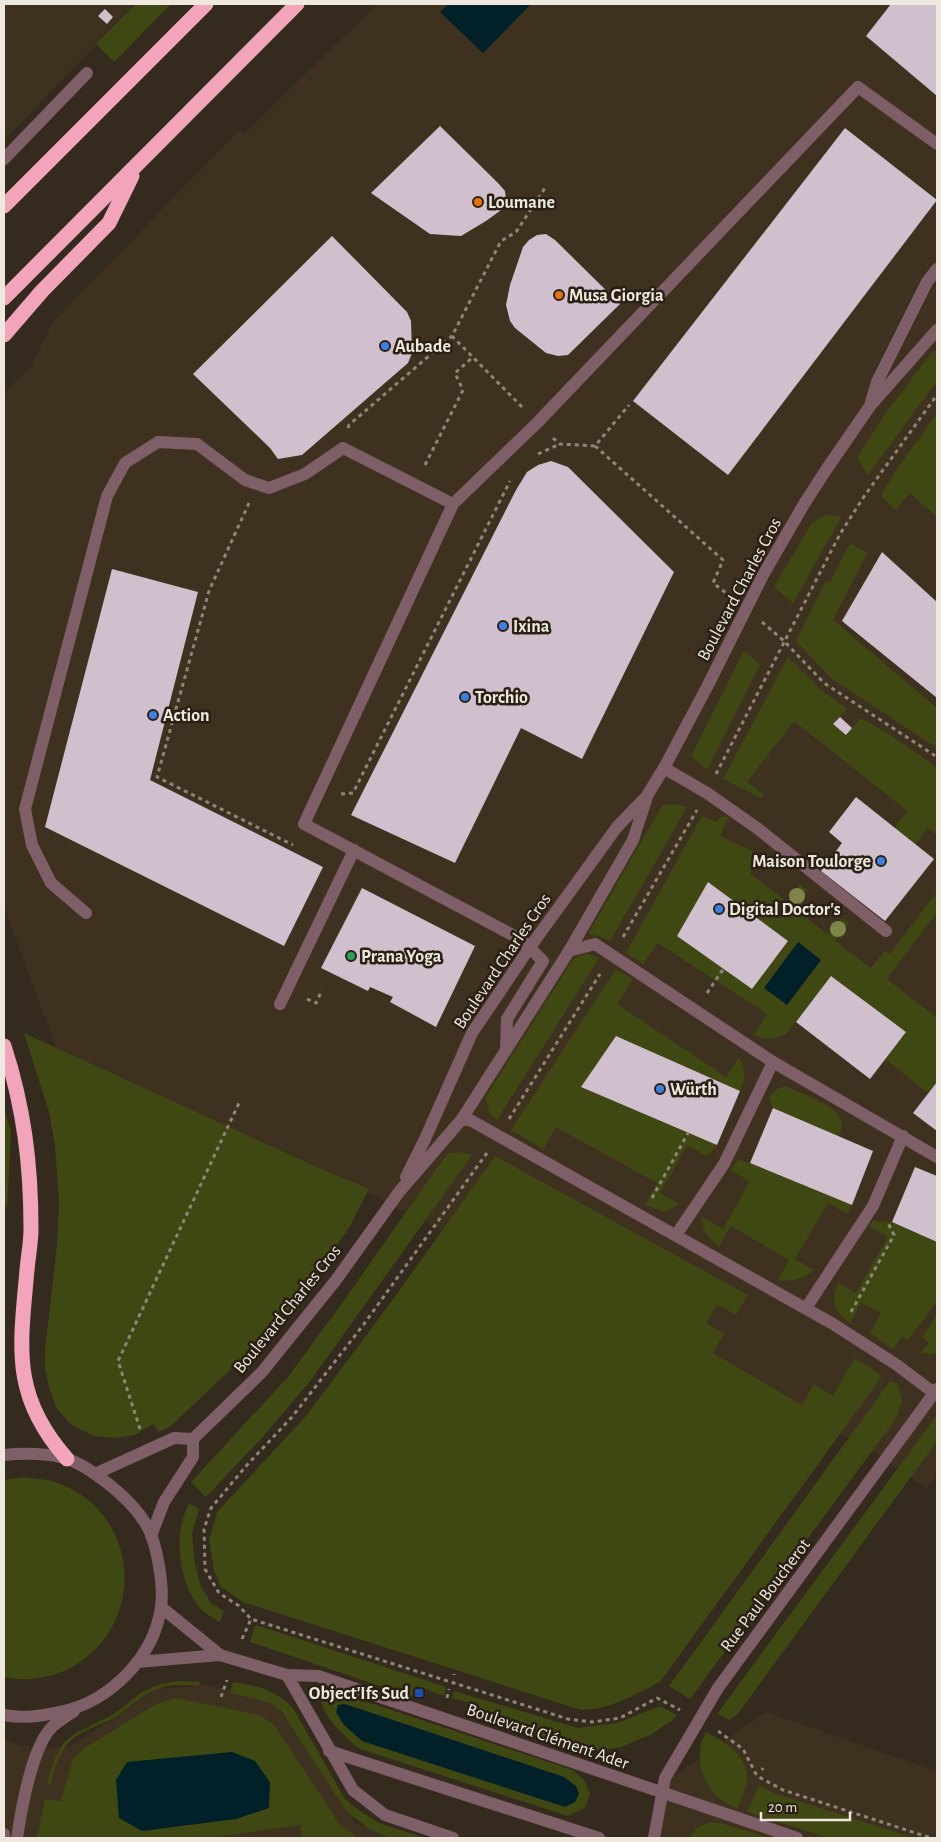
<svg xmlns="http://www.w3.org/2000/svg" width="941" height="1842" viewBox="0 0 941 1842" font-family="'Alegreya Sans',sans-serif">
<style>
.built{fill:#3f311f}
.green{fill:#3f4812;fill-rule:evenodd}
.water{fill:#012027}
.building{fill:#d0bfcc}
.lines{fill:none;stroke-linecap:round;stroke-linejoin:round}
.path{stroke:#8e867b;stroke-width:3;stroke-dasharray:4 4;stroke-linecap:butt}
.minor{stroke:#7f5f67;stroke-width:12}
.highway{stroke:#f2a4ba;stroke-width:15}
.tree{fill:#7f8448}
.food-dot{fill:#e8710a;stroke:#2a2014;stroke-width:2}
.shop-dot{fill:#3f7fe0;stroke:#2a2014;stroke-width:2}
.leisure-dot{fill:#2e9e5b;stroke:#2a2014;stroke-width:2}
.transit-dot{fill:#1a4fb4;stroke:#2a2014;stroke-width:2}
.labels{text-anchor:middle;stroke-width:5;stroke-linejoin:round;paint-order:stroke}
.poi-label{font-size:18px;font-weight:bold;fill:#eee8df;stroke:#2a2014;text-anchor:start}
.street-label{font-size:18px;fill:#eee8df;stroke:#2a2014}
</style>
<rect width="100%" height="100%" fill="#342a1d"/>
<g class="built">
<polygon points="4,4 136,4 4,140"/>
<polygon points="377,4 937,4 937,1475 927,1489 869,1449 319,1168 56,1048 4,907 4,395 7,389 31,367 53,322 239,130 244,134"/>
<polygon points="207,1685 272,1699 356,1823 398,1838 4,1838 4,1738 23,1746 68,1748 157,1689"/>
<polygon points="766,1712 937,1771 937,1838 646,1838 669,1779"/>
</g>
<g class="green">
<polygon points="136,4 171,4 114,62 96,44"/>
<polygon points="937,350 937,381 868,475 857,458 883,417 932,352"/>
<polygon points="937,414 937,517 910,493 895,510 881,495 901,463"/>
<polygon points="825,515 842,516 793,603 774,587 812,523"/>
<polygon points="850,543 867,553 833,620 937,708 937,748 831,678 796,641 826,581 830,582"/>
<polygon points="744,651 760,665 707,770 691,756"/>
<polygon points="788,657 821,690 847,709 833,724 846,735 861,718 894,737 937,768 937,835 928,828 915,844 894,828 907,811 794,721 747,782 763,794 761,798 723,779"/>
<polygon points="672,804 687,807 610,941 599,936 588,934 662,806"/>
<path d="M702,816L717,822L720,817L729,816L720,836L763,856L750,873L787,902L800,885L808,891L794,908L828,935L842,918L849,923L835,941L871,968L885,951L890,954L937,892V912L887,979L937,1018V1082L928,1093L885,1059L906,1032L832,976L786,1034C774,1039 766,1041 754,1035L767,1014L658,943L643,964L626,953ZM708,882L788,941L752,989L677,936Z"/>
<polygon points="587,953 599,958 497,1120 490,1114 485,1098 573,959"/>
<path d="M616,969L633,979L617,1004L726,1077L739,1058C746,1069 745,1079 740,1091L616,1036L581,1087L717,1145L707,1156L687,1145L660,1193L679,1204L665,1212L645,1205L657,1183L556,1127L543,1149L511,1130Z"/>
<polygon points="24,1033 319,1168 369,1189 349,1228 282,1321 170,1427 159,1432 153,1424 135,1435 117,1438 94,1436 70,1424 56,1407 49,1387 45,1369 45,1349 57,1245 59,1203 55,1145 49,1112"/>
<path d="M785,1086C800,1093 843,1106 842,1125C842,1128 840,1133 838,1136L773,1108L769,1097L777,1089Z"/>
<polygon points="4,1109 11,1132 7,1209 4,1197"/>
<polygon points="460,1152 472,1155 311,1380 261,1439 206,1497 191,1482 287,1378 335,1313 447,1154"/>
<path d="M495,1156L748,1295L736,1315L717,1304L706,1323L724,1334L713,1353L802,1405L814,1384L833,1396L855,1358L882,1376L660,1682C634,1695 610,1710 581,1710L243,1602L221,1587L214,1571L209,1540L217,1512L306,1416L394,1298Z"/>
<path d="M739,1159L852,1205L847,1214L828,1203L795,1259L814,1270C803,1279 793,1282 778,1280L789,1260L731,1226L719,1246C708,1238 702,1230 702,1217L723,1229L750,1181L730,1170Z"/>
<path d="M873,1221L892,1222L937,1242V1300L908,1341L902,1336L893,1349L870,1333L881,1313L861,1303L850,1323C834,1311 830,1303 838,1283L856,1293L888,1237L869,1226Z"/>
<polygon points="937,1315 937,1352 932,1354 921,1353 929,1343 922,1337"/>
<polygon points="890,1381 898,1385 902,1400 897,1417 690,1699 669,1686"/>
<polygon points="937,1415 937,1441 737,1715 729,1720 717,1714"/>
<path d="M24,1477C35,1479 48,1479 58,1483C77,1490 97,1504 108,1522C144,1577 119,1653 56,1674C39,1679 21,1681 4,1677V1480Z"/>
<path d="M189,1503L199,1509L192,1534L195,1564L201,1587L212,1604L224,1611L220,1622C214,1619 208,1615 203,1611C183,1593 175,1548 182,1522C183,1516 187,1509 189,1503Z"/>
<polygon points="255,1626 259,1626 446,1687 444,1696 416,1686 412,1697 250,1642"/>
<path d="M179,1681L201,1682L198,1686C185,1685 172,1683 160,1688C143,1694 131,1707 115,1717C100,1726 77,1731 66,1746C57,1757 54,1771 50,1785L47,1784L55,1758L64,1742L76,1733L114,1714L142,1692L161,1684Z"/>
<path d="M233,1682C260,1687 272,1688 293,1708L345,1799L360,1811L381,1824L426,1838C416,1838 404,1840 393,1838C375,1835 358,1822 345,1809L281,1711L271,1703L230,1693Z"/>
<path d="M328,1689L573,1770L584,1780L590,1793L585,1808L568,1816L360,1749C340,1733 323,1718 319,1693Z"/>
<polygon points="454,1691 578,1728 617,1723 660,1706 677,1715 672,1721 650,1735 621,1747 596,1751 573,1750 476,1719 480,1706 452,1698"/>
<polygon points="176,1698 260,1715 275,1726 340,1825 358,1838 302,1838 300,1825 208,1838 37,1838 45,1799 61,1801 73,1759 83,1749 156,1704"/>
<path d="M706,1732C723,1741 748,1755 747,1778C747,1788 740,1800 738,1809C730,1805 721,1800 715,1794C699,1778 695,1751 706,1732Z"/>
<polygon points="759,1786 776,1794 914,1838 829,1838 747,1812"/>
<polygon points="710,1822 724,1824 769,1838 689,1838 697,1828"/>
</g>
<g class="water">
<polygon points="449,4 531,4 483,53 440,12"/>
<polygon points="798,942 821,960 787,1005 764,988"/>
<polygon points="345,1704 564,1777 576,1786 579,1794 575,1802 565,1807 362,1741 343,1724 336,1712 338,1705"/>
<polygon points="232,1752 255,1761 270,1782 269,1808 236,1819 142,1831 119,1818 116,1780 127,1762"/>
</g>
<g class="building">
<polygon points="891,4 937,4 937,96 866,36"/>
<polygon points="105,9 113,17 107,24 98,16"/>
<polygon points="440,126 498,183 505,191 506,199 504,208 486,221 461,236 430,234 371,193"/>
<polygon points="845,128 937,200 728,475 633,401"/>
<polygon points="546,234 555,240 620,304 568,355 558,356 546,353 515,328 510,321 506,305 510,285 523,247 529,240 537,235"/>
<polygon points="332,236 407,312 411,321 412,353 408,363 302,455 278,459 270,448 193,374"/>
<polygon points="551,461 568,467 674,572 582,759 521,728 455,863 351,815 516,490 527,472 538,465"/>
<polygon points="882,552 937,602 937,698 842,621"/>
<polygon points="112,569 198,592 150,780 323,867 284,946 45,827"/>
<polygon points="840,717 852,728 846,735 833,724"/>
<polygon points="856,797 934,859 885,921 821,871 842,843 829,832"/>
<polygon points="708,882 788,941 752,989 677,936"/>
<polygon points="362,888 475,946 436,1027 390,1002 393,997 370,987 368,991 321,968"/>
<polygon points="831,976 906,1032 870,1079 796,1022"/>
<polygon points="616,1036 740,1091 717,1145 581,1087"/>
<polygon points="937,1082 937,1131 913,1113"/>
<polygon points="773,1108 873,1151 852,1205 750,1163"/>
<polygon points="915,1167 937,1176 937,1242 892,1222"/>
</g>
<g class="lines">
<g class="path">
<polyline points="522,407 452,336 501,241 516,232 545,188"/>
<polyline points="348,428 349,425 452,336"/>
<polyline points="553,438 560,444 595,446 629,405"/>
<polyline points="595,446 723,560 713,583 730,596"/>
<polyline points="538,454 560,444"/>
<polyline points="425,465 463,390 455,373 473,357"/>
<polyline points="249,503 209,591 157,777 293,845"/>
<polyline points="762,622 784,641 824,683 937,757"/>
<polyline points="716,774 840,534 863,498 937,395"/>
<polyline points="341,794 353,793 510,481"/>
<polyline points="623,937 697,810"/>
<polyline points="707,993 724,968"/>
<polyline points="307,999 316,1003 322,990"/>
<polyline points="509,1119 600,974"/>
<polyline points="487,1153 364,1324 292,1417 247,1465 211,1508 204,1529 205,1569 219,1593 239,1606 251,1619 568,1719 592,1722 620,1718 657,1698 680,1710"/>
<polyline points="652,1198 688,1133"/>
<polyline points="851,1312 894,1235 888,1223"/>
<polyline points="140,1429 118,1361 239,1103"/>
<polyline points="242,1639 251,1619"/>
<polyline points="454,1675 454,1674"/>
<polyline points="221,1697 227,1680"/>
<polyline points="447,1698 449,1689"/>
<polyline points="718,1731 743,1749 757,1776 783,1790 931,1838"/>
<polyline points="762,1770 763,1768"/>
</g>
<g class="minor">
<polyline points="4,159 87,73"/>
<polyline points="871,402 877,382 927,282 937,269"/>
<polyline points="664,768 707,793 757,828 886,931"/>
<polyline points="86,913 51,883 32,845 25,809 107,496 125,463 158,442 197,444 245,480 269,488 305,474 343,448 453,504"/>
<polyline points="569,951 595,944 773,1062 724,1164 676,1235"/>
<polyline points="280,1004 354,850"/>
<polyline points="506,1049 507,1019 543,961 522,940 304,824 453,504 537,423 858,87 937,144"/>
<polyline points="773,1062 937,1157"/>
<polyline points="462,1119 472,1121 833,1324 897,1365 934,1393"/>
<polyline points="406,1177 425,1139 472,1033 530,947 617,827 645,798"/>
<polyline points="806,1308 873,1206 903,1136"/>
<path d="M4,1455C21,1453 51,1453 67,1459C81,1463 95,1474 106,1482C124,1496 144,1514 152,1537C158,1555 164,1588 161,1607C154,1658 109,1702 60,1712C40,1716 24,1719 4,1715"/>
<polyline points="95,1474 174,1438 193,1439"/>
<polyline points="151,1536 164,1502 193,1457 193,1439 262,1372 336,1280 399,1192 462,1119 569,951 633,840 648,794 664,768 707,687 763,575 804,504 826,470 870,406 937,330"/>
<polyline points="161,1607 220,1655"/>
<polyline points="137,1662 220,1655 287,1675 318,1676 797,1838"/>
<polyline points="287,1675 353,1790 385,1815 453,1838"/>
<polyline points="329,1751 599,1838"/>
<polyline points="4,1834 4,1838"/>
<path d="M17,1838C21,1811 32,1747 52,1727C58,1721 67,1716 74,1711"/>
<polyline points="654,1838 665,1778 718,1688 937,1389"/>
</g>
<g class="highway">
<polyline points="4,206 206,4"/>
<polyline points="4,298 297,4"/>
<polyline points="4,335 42,291 109,223 132,176"/>
<path d="M4,1046C24,1107 31,1165 31,1229C31,1243 28,1257 27,1270C20,1348 11,1396 67,1459"/>
</g>
</g>
<g class="tree">
<circle cx="797" cy="896" r="8"/>
<circle cx="838" cy="929" r="8"/>
</g>
<g class="food-dot">
<circle cx="478" cy="202" r="5"/>
<circle cx="559" cy="295" r="5"/>
</g>
<g class="shop-dot">
<circle cx="385" cy="346" r="5"/>
<circle cx="503" cy="626" r="5"/>
<circle cx="465" cy="697" r="5"/>
<circle cx="153" cy="715" r="5"/>
<circle cx="881" cy="861" r="5"/>
<circle cx="719" cy="909" r="5"/>
<circle cx="660" cy="1089" r="5"/>
</g>
<circle class="leisure-dot" cx="351" cy="956" r="5"/>
<rect class="transit-dot" x="414" y="1688" width="10" height="10" rx="2.5"/>
<g class="labels">
<g class="poi-label">
<text x="488" y="208">Loumane</text>
<text x="569" y="301">Musa Giorgia</text>
<text x="395" y="352">Aubade</text>
<text x="513" y="632">Ixina</text>
<text x="475" y="703">Torchio</text>
<text x="163" y="721">Action</text>
<text x="871" y="867" text-anchor="end">Maison Toulorge</text>
<text x="729" y="915">Digital Doctor's</text>
<text x="361" y="962">Prana Yoga</text>
<text x="670" y="1095">Würth</text>
<text x="409" y="1699" text-anchor="end">Object'Ifs Sud</text>
</g>
<g class="street-label">
<text transform="translate(739 589) rotate(-62)" y="6">Boulevard Charles Cros</text>
<text transform="translate(502 961) rotate(-56)" y="6">Boulevard Charles Cros</text>
<text transform="translate(287 1309) rotate(-51)" y="6">Boulevard Charles Cros</text>
<text transform="translate(765 1595) rotate(-53)" y="6">Rue Paul Boucherot</text>
<text transform="translate(548 1736) rotate(19)" y="6">Boulevard Clément Ader</text>
</g>
</g>
<rect width="941" height="1842" fill="none" stroke="#eee8df" stroke-width="10"/>
<path d="M761 1812v8h89v-8" fill="none" stroke="#eee8df" stroke-width="2.5"/>
<text x="768" y="1812" font-size="15" fill="#eee8df" stroke="#2a2014" stroke-width="4" paint-order="stroke">20 m</text>
</svg>
